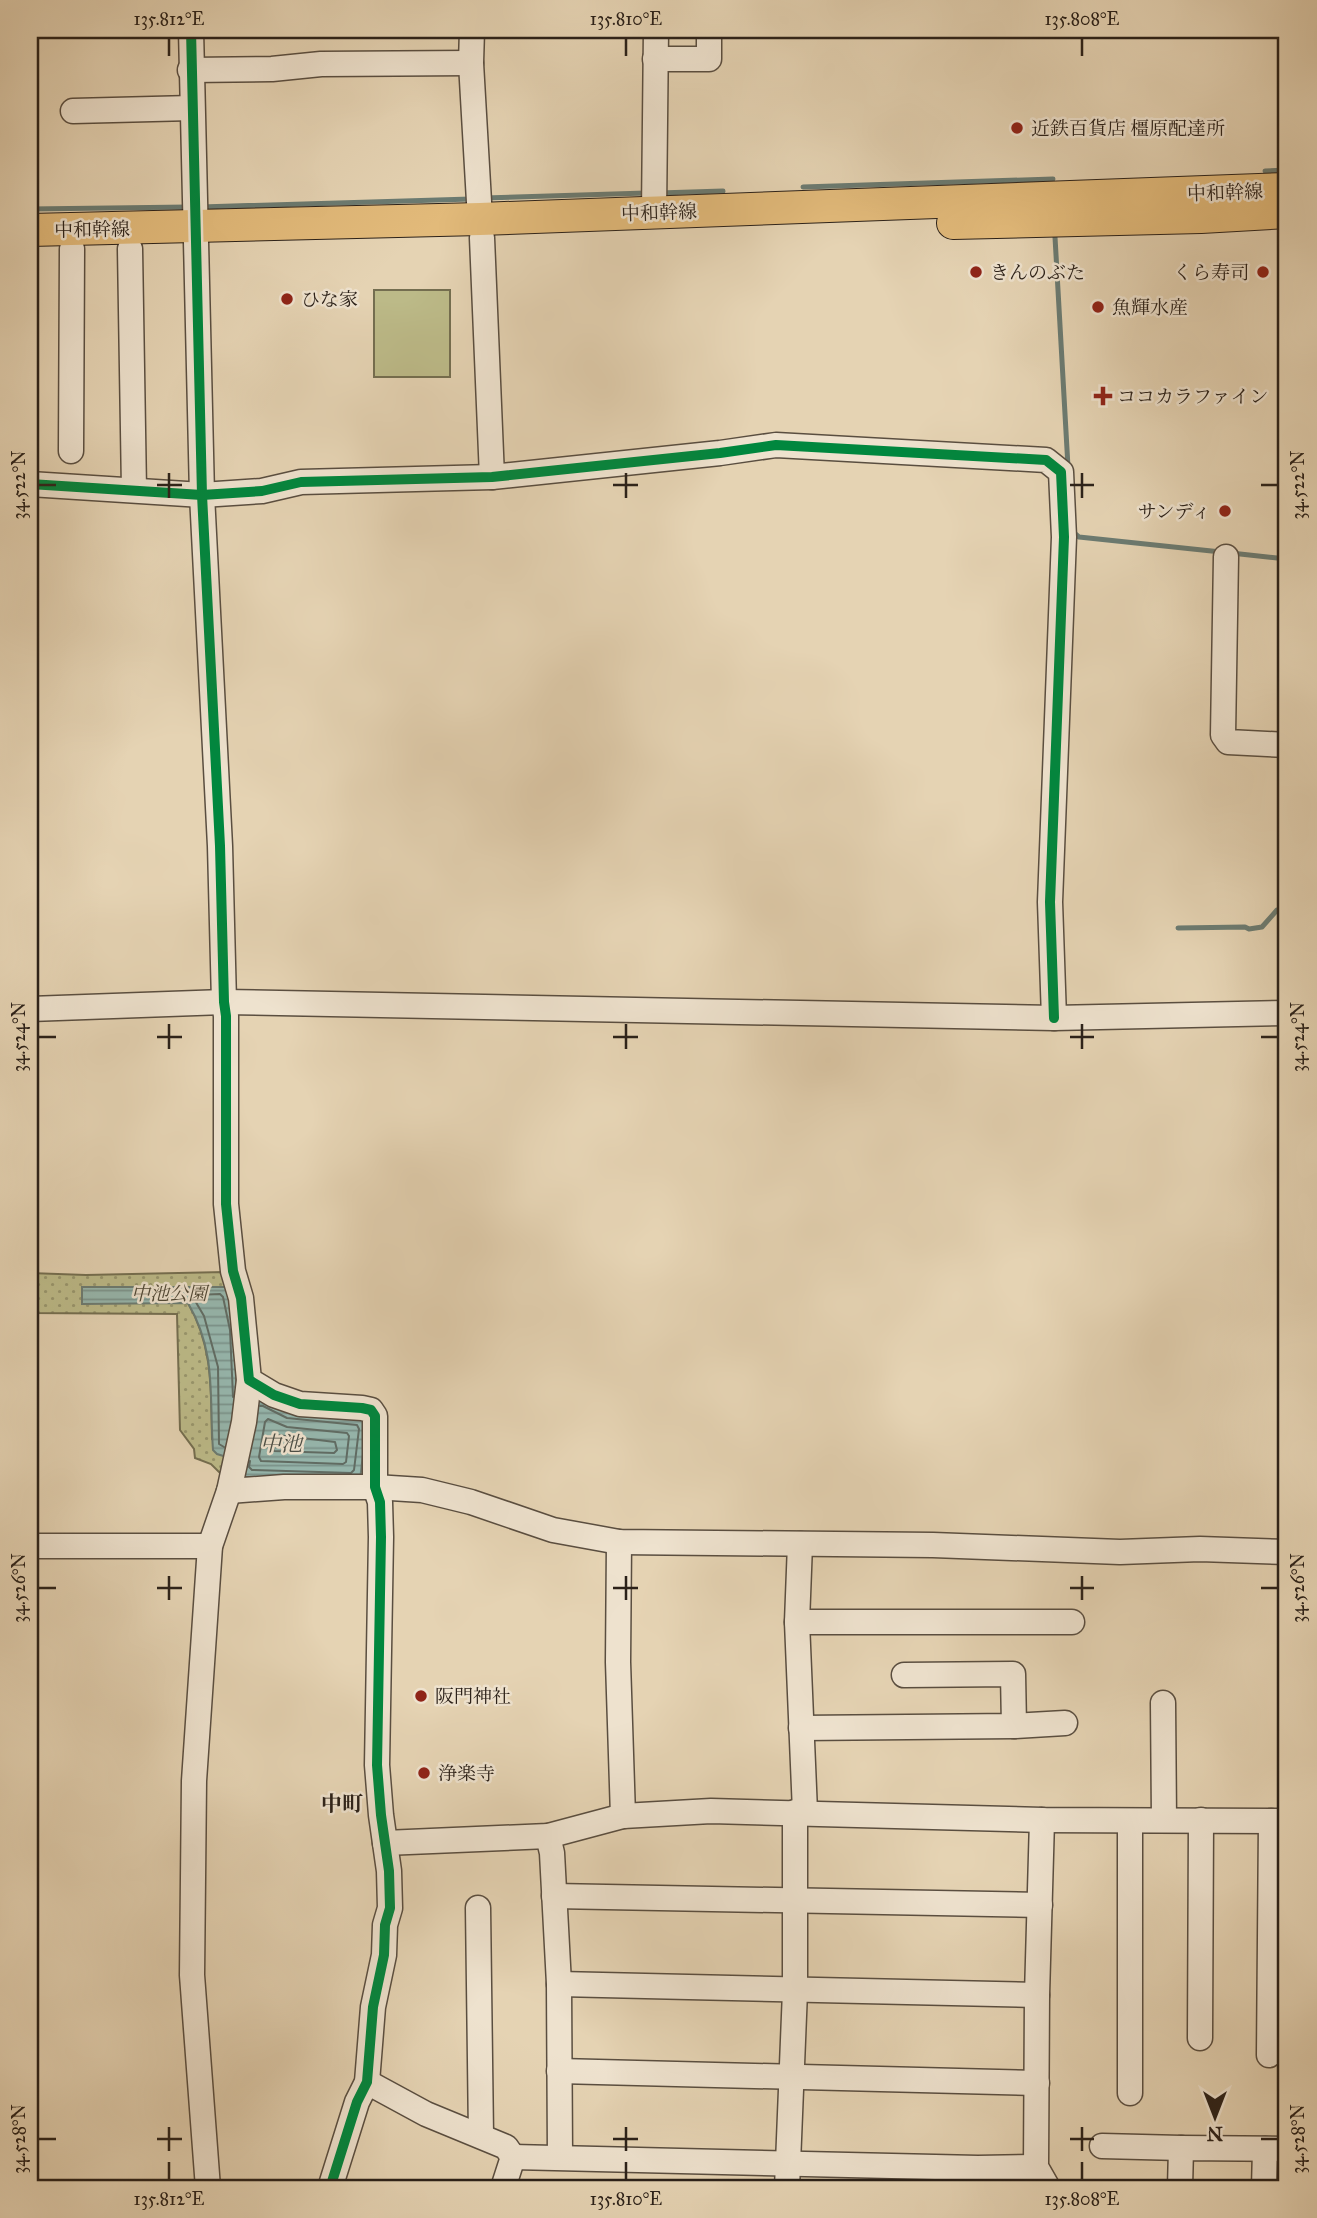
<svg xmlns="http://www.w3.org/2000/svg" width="1317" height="2218" viewBox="0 0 1317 2218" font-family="'IM FELL Great Primer','Noto Serif JP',serif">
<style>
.grass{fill:#bcba88;stroke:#746e50;stroke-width:2}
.park{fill:url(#park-dots);stroke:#746e50;stroke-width:2}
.water{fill:url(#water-rules);stroke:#6b7b72;stroke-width:2}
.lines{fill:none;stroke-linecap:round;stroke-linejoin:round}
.shore{stroke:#606c64;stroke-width:2}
.stream{stroke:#6b7b72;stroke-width:5}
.minor-casing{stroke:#5a4e40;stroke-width:27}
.major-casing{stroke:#2b2119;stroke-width:34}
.minor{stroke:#eee2ce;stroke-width:24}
.major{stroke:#e2ba7a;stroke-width:32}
.cycleway-casing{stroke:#eee2ce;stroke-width:15}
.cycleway{stroke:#00873e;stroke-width:10}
.ticks{fill:none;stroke:#2b2119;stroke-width:2.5}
.poi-dot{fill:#8f2418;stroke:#eee2ce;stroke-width:2.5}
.labels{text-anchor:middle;stroke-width:5;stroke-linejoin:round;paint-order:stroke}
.poi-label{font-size:19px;fill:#2b2119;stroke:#eee2ce;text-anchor:start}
.street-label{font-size:19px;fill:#2b2119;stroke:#eee2ce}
.park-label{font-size:19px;font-style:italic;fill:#4f4735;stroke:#eee2ce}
.water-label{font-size:21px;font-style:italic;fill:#4b4e46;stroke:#eee2ce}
.neighbourhood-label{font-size:21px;font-weight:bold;fill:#2b2119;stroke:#eee2ce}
.neatline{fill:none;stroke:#2b2119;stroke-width:2.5}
.ticks-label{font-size:18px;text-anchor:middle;fill:#2b2119}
</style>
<defs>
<pattern id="park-dots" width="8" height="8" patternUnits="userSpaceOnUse" patternTransform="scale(1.75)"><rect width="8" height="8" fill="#bcba88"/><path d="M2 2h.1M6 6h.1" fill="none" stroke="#99976e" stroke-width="1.8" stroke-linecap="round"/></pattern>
<pattern id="water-rules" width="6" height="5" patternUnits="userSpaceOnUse" patternTransform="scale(1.75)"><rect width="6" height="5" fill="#96b7ae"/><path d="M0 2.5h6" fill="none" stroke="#7b948d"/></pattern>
</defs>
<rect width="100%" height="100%" fill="#e5d3b3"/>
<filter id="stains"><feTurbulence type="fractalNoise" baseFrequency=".00286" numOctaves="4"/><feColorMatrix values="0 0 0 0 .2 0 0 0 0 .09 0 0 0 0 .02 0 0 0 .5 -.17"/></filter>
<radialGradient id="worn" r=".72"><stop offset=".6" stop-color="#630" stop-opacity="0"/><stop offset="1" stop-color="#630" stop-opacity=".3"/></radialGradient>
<rect class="grass" x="374" y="290" width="76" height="87"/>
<path class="park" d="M224,1272L228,1287L188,1303C213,1346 211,1390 212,1439L230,1458L224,1477L211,1464L195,1458L194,1449L180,1430L177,1314L30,1313V1273L86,1275Z"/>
<g class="water">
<path d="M82,1287H228L241,1386L230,1458L217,1454L213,1450C209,1395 217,1353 188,1303L82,1304Z"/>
<polygon points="258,1395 362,1418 366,1428 360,1480 241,1477"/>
</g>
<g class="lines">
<g class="shore">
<polygon points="268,1419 287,1427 347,1433 349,1436 346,1462 343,1464 261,1461 259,1457 265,1422"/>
<polygon points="277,1435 335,1442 337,1450 334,1453 274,1451 272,1447 274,1437"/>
<polyline points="224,1447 219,1444 218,1367 204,1316 194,1299 196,1295 220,1294 223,1297 230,1330 233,1397"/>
<polyline points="250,1461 249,1467 252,1470 351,1473 354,1470 359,1429 357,1425 287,1418 263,1406 260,1406"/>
</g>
<g class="stream">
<polyline points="1265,171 1287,170"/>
<polyline points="803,187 1053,179"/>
<polyline points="659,193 723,191"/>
<polyline points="484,198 646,193"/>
<polyline points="201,207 471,199"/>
<polyline points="30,209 188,207"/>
<polyline points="1055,237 1068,467"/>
<polyline points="1073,532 1079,537 1221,552"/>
<polyline points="1231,553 1287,559"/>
<polyline points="1178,928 1245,927 1249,929 1262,927 1277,910 1287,909"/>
</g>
<g class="minor-casing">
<g id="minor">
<polyline points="191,30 202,495 220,846 224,1002 226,1016 226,1204 233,1271 241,1298 249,1380 274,1395 300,1404 362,1408 371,1410 375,1416 375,1487 380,1502 381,1537 377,1765 381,1815 389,1871 390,1908 385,1925 384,1955 373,2007 367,2082 357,2102 330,2188"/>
<polyline points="472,30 471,63 480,219"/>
<polyline points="655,59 709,59 709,30"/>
<polyline points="190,70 272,69 321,64 471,63"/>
<polyline points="73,111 192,108"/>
<polyline points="654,212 656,30"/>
<polyline points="482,238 492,477"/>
<polyline points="130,249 134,490"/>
<polyline points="71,451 72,249"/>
<polyline points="30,484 202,495 262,491 301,482 492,477 720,453 776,445 1046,460 1061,472 1064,537 1050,902 1054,1018"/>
<polyline points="1226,557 1223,735 1228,742 1287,745"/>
<polyline points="30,1009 224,1002 1054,1018 1287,1013"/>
<polyline points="229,1491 284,1487 375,1487 422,1490 471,1502 553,1530 619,1542 933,1545 1120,1552 1200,1549 1287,1552"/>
<polyline points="619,1542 618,1662 623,1816"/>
<polyline points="800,1544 797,1622 805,1812"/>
<polyline points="30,1546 210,1546"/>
<polyline points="797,1622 1072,1622"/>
<polyline points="904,1675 1013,1674 1014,1726"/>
<polyline points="1163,1703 1164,1820"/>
<polyline points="801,1728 1014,1726 1065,1723"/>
<polyline points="1042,1820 1037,1995 1036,2167 1048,2188"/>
<polyline points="548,1836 552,1853 559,1984 560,2157"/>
<polyline points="385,1843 548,1836 623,1816 711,1811 1042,1820 1287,1821"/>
<polyline points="554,1896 1040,1905"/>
<polyline points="478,1908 481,2136"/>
<polyline points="559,1984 1037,1995"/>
<polyline points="1200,2038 1201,1820"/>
<polyline points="1269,2055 1271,1821"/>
<polyline points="559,2071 1037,2083"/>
<polyline points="367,2082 426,2114 506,2147 513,2157 503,2188"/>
<polyline points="1130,2093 1130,1821"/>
<polyline points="1102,2146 1181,2148"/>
<polyline points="513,2157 978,2168 1036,2167"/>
<polyline points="208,2188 192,1975 194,1781 210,1546 229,1491 244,1422 249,1380"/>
<polyline points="787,2188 795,1991 795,1812"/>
<polyline points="1180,2188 1181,2148 1287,2149"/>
<polyline points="1264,2188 1265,2149"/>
</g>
</g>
<g class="major-casing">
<g id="major">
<polyline points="953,223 1201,217 1287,212"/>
<polyline points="30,230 480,219 1287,189"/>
</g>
</g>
<use href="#minor" class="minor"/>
<use href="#major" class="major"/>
<g class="cycleway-casing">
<g id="cycleway">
<polyline points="191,30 202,495 220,846 224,1002 226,1016 226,1204 233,1271 241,1298 249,1380 274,1395 300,1404 362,1408 371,1410 375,1416 375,1487 380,1502 381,1537 377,1765 381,1815 389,1871 390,1908 385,1925 384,1955 373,2007 367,2082 357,2102 330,2188"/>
<polyline points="30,484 202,495 262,491 301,482 492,477 720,453 776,445 1046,460 1061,472 1064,537 1050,902 1054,1018"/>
</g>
</g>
<use href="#cycleway" class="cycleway"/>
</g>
<path class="ticks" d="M169,38V56M626,38V56M1082,38V56M169,473V498M626,473V498M1082,473V498M38,485H56M157,485H182M613,485H638M1070,485H1094M1261,485H1278M169,1024V1049M626,1024V1049M1082,1024V1049M38,1037H56M157,1037H182M613,1037H638M1070,1037H1094M1261,1037H1278M169,1576V1600M626,1576V1600M1082,1576V1600M38,1588H56M157,1588H182M613,1588H638M1070,1588H1094M1261,1588H1278M169,2127V2151M626,2127V2151M1082,2127V2151M38,2139H56M157,2139H182M613,2139H638M1070,2139H1094M1261,2139H1278M169,2162V2180M626,2162V2180M1082,2162V2180"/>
<g class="poi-dot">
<circle cx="1017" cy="128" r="7"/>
<circle cx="976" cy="272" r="7"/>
<circle cx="1263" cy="272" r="7"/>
<circle cx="287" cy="299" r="7"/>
<circle cx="1098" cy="307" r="7"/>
<path d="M1099.5 385.5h7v7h7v7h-7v7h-7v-7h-7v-7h7z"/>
<circle cx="1225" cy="511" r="7"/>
<circle cx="421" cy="1696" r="7"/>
<circle cx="424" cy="1773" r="7"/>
</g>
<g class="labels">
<g class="poi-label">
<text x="1031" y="135">近鉄百貨店 橿原配達所</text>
<text x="990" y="279">きんのぶた</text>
<text x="1249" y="279" text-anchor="end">くら寿司</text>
<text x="301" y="306">ひな家</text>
<text x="1112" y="314">魚輝水産</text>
<text x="1117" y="403">ココカラファイン</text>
<text x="1211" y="518" text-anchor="end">サンディ</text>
<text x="435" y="1703">阪門神社</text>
<text x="438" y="1780">浄楽寺</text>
</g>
<g class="street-label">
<text transform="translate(1225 192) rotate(-2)" y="7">中和幹線</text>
<text transform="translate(659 212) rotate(-2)" y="7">中和幹線</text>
<text transform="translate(92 229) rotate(-1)" y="7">中和幹線</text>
</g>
<g class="park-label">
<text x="169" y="1300">中池公園</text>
</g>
<g class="water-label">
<text x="281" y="1451">中池</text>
</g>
<g class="neighbourhood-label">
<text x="342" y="1811">中町</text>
</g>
</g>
<rect width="1317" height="2218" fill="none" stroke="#e5d3b3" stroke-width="77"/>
<g transform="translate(1215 2117) rotate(180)" stroke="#eee2ce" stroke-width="5" paint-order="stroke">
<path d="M0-5L12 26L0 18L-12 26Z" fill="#2b2119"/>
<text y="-10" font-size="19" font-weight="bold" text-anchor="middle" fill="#2b2119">N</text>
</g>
<rect x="38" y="38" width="1240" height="2142" class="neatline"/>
<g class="ticks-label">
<text x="169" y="25">135.812°E</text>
<text x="626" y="25">135.810°E</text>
<text x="1082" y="25">135.808°E</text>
<text transform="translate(1298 485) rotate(-90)" y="6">34.522°N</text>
<text transform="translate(19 485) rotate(-90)" y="6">34.522°N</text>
<text transform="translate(1298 1037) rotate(-90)" y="6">34.524°N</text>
<text transform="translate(19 1037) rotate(-90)" y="6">34.524°N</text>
<text transform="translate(1298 1588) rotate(-90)" y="6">34.526°N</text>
<text transform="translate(19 1588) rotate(-90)" y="6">34.526°N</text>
<text transform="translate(19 2139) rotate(-90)" y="6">34.528°N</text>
<text transform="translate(1298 2139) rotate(-90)" y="6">34.528°N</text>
<text x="169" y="2205">135.812°E</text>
<text x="626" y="2205">135.810°E</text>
<text x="1082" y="2205">135.808°E</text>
</g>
<rect width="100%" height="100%" filter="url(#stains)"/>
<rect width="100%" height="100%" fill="url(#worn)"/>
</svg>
